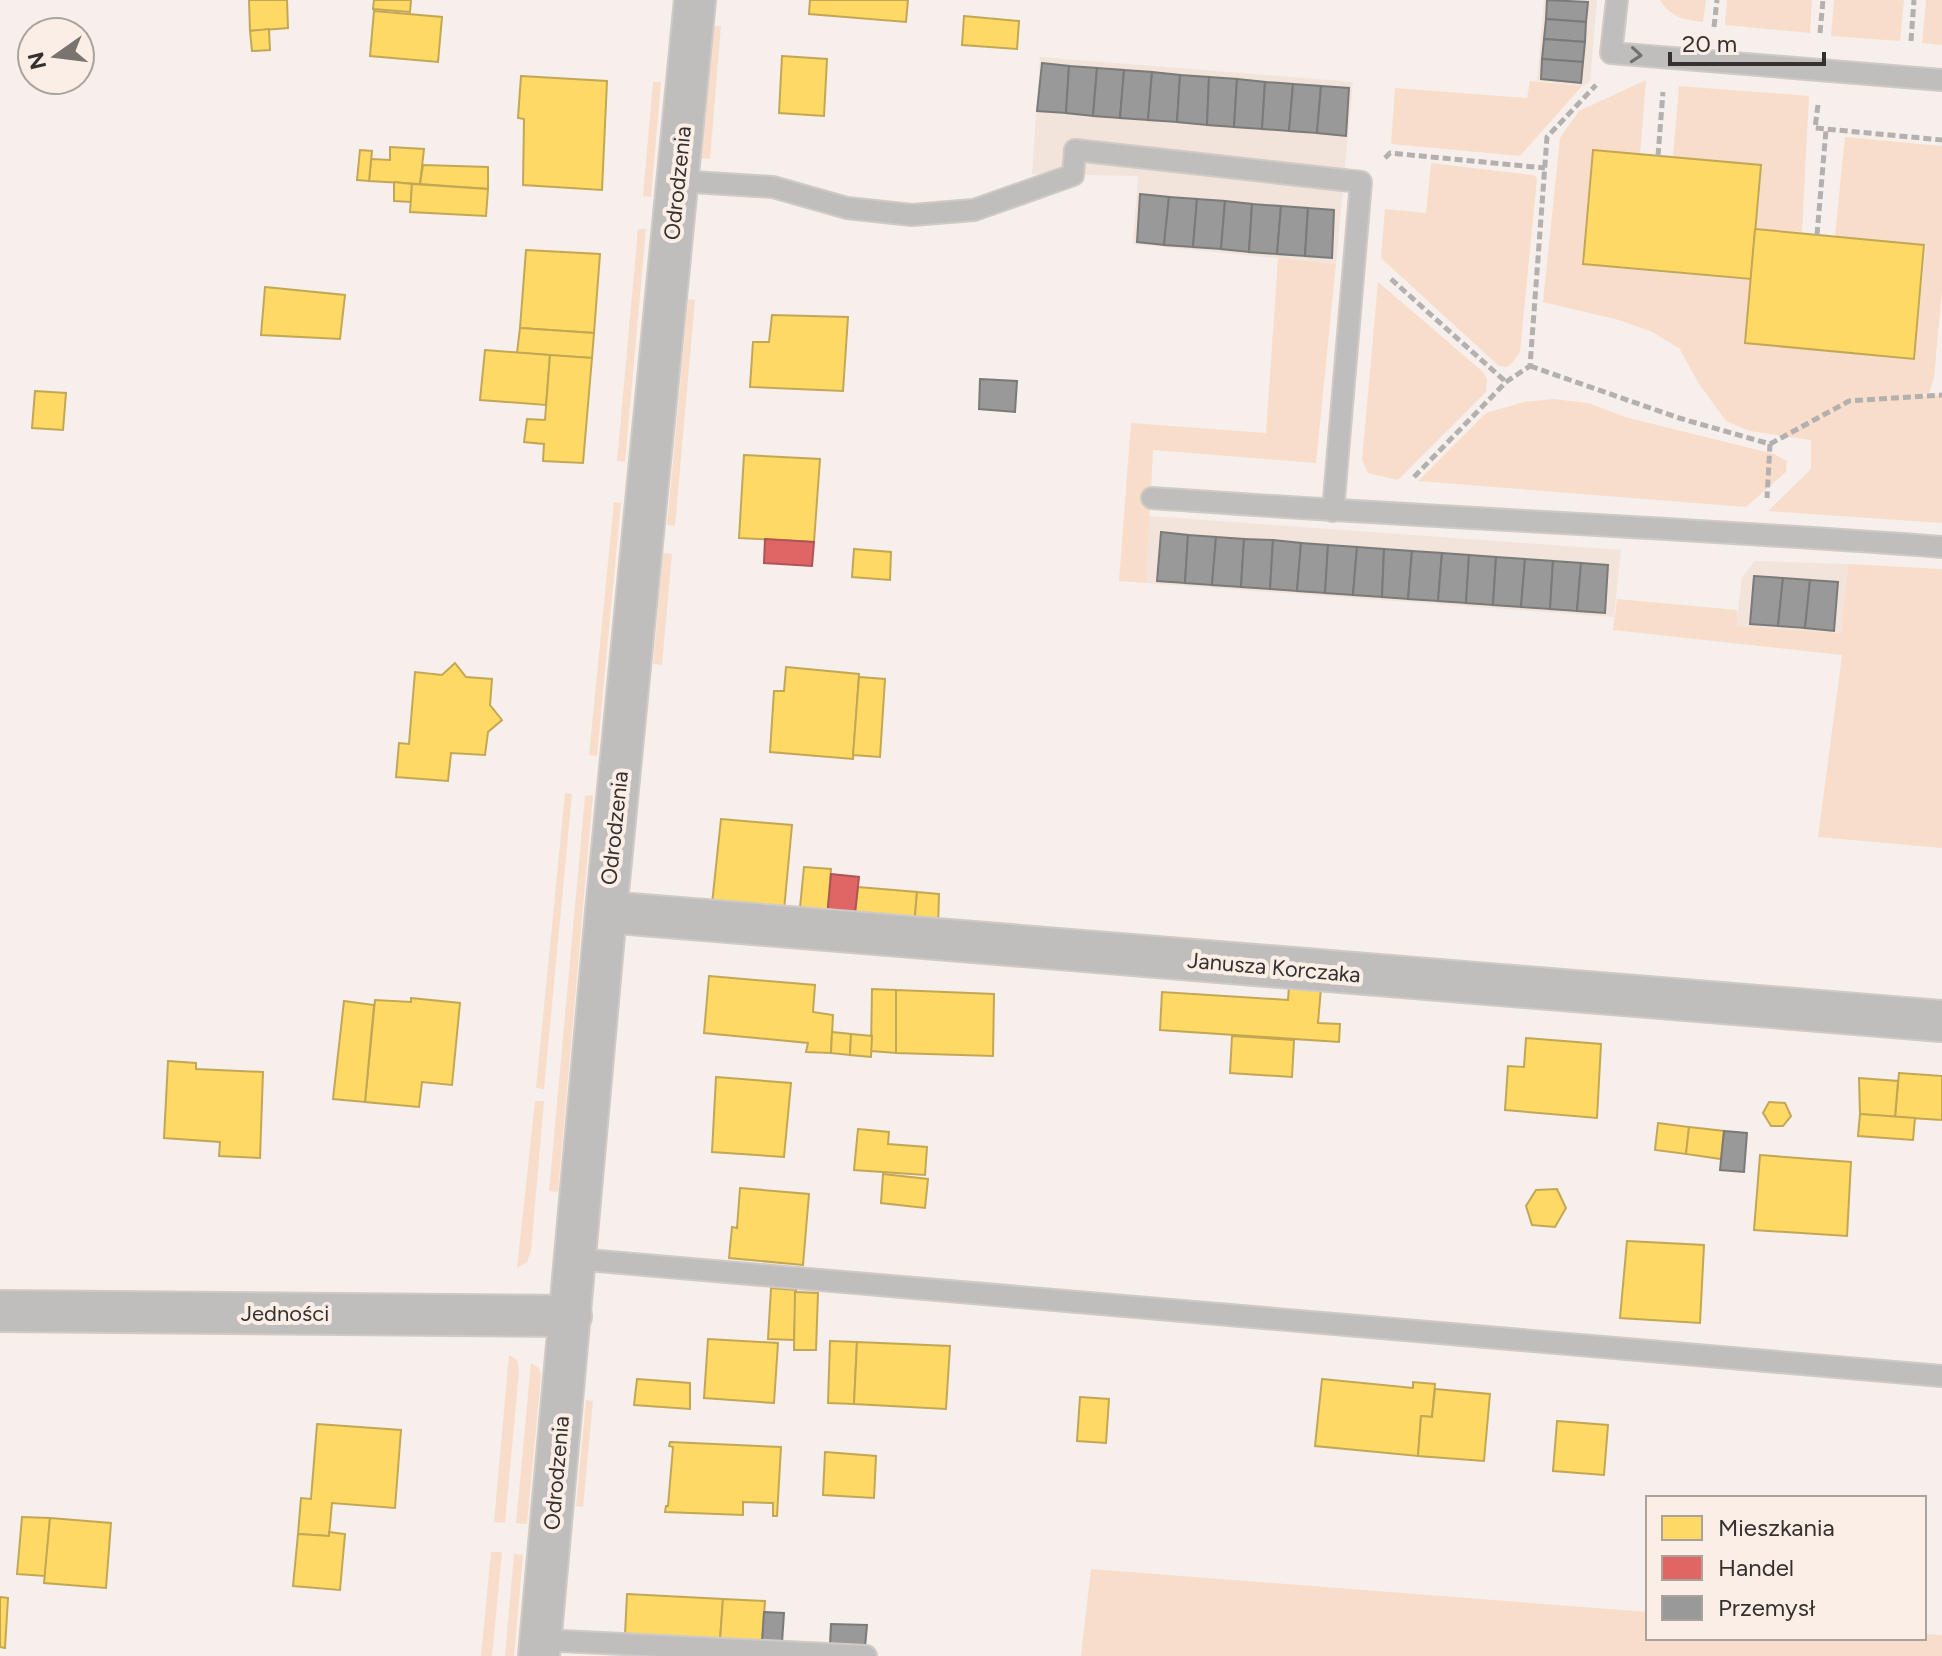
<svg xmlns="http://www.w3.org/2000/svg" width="1942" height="1656" viewBox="0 0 1942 1656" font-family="Figtree,sans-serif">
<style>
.built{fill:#f2e4db}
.green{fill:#f9ddcb}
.homes{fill:#ffd966;stroke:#c3a755;stroke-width:2}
.shops{fill:#e06666;stroke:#ad5655;stroke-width:2}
.industry{fill:#999;stroke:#7b7a79;stroke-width:2}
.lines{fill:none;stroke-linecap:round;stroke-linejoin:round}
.service-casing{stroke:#cfcac6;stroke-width:24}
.minor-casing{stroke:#cfcac6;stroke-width:44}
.path{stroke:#b3b0af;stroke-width:5;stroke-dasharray:8 4;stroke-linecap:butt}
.service{stroke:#c0bebc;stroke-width:20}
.minor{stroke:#c0bebc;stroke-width:40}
.oneway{stroke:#74706e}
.labels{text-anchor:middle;stroke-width:8;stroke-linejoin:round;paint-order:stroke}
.street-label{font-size:22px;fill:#36312e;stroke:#fbeee6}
</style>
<rect width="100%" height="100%" fill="#f6efeb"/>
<g class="built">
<polygon points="1544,0 1597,0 1590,82 1582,86 1537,81"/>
<polygon points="1040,57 1353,82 1336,264 1133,244 1138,176 1032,174"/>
<polygon points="1149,516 1621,550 1614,617 1146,583"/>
<polygon points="1755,561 1848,564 1841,633 1736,626 1742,577"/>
</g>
<g class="green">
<path d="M1660,0H1706L1703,22C1685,20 1670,17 1660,0Z"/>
<polygon points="1727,0 1812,0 1810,33 1725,25"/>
<polygon points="1834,0 1904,0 1900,41 1831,36"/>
<polygon points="1926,0 1942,0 1942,45 1922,43"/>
<polygon points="713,26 721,26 710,159 702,158"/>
<polygon points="1646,80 1640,154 1592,151 1582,265 1750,280 1745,343 1914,359 1926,245 1835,236 1845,137 1942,146 1942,290 1934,378 1929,393 1915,396 1942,395 1942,523 1768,511 1811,469 1811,440 1750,431 1726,421 1699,384 1679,348 1652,332 1619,320 1543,302 1560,138 1579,111"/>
<polygon points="1530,81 1582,86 1520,156 1391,144 1395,88 1527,98"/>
<polygon points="653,82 661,82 651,197 643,196"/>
<polygon points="1679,86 1809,96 1802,232 1755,229 1761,164 1673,157"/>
<polygon points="1431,163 1533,175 1537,178 1520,352 1513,362 1507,367 1499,366 1381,258 1385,209 1426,213"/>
<polygon points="638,229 646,229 625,462 617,461"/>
<polygon points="1278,258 1336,264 1316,463 1153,450 1146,583 1119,581 1131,423 1266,433"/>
<polygon points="1378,282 1483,372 1487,379 1486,392 1398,480 1368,473 1362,460"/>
<polygon points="688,299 695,300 675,526 667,525"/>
<polygon points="1553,399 1588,403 1625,417 1774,454 1787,461 1786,472 1746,507 1418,481 1486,413 1524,402"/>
<polygon points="614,502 621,503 597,756 589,755"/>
<polygon points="663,553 672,554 662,665 653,664"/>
<polygon points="1848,564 1942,569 1942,848 1818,837 1842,655 1613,630 1617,599 1737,610 1737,626 1841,633"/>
<polygon points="565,793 572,794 544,1089 536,1088"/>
<polygon points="593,795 558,1192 549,1191 585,796"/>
<polygon points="535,1101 544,1101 531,1251 527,1262 517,1268"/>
<polygon points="509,1355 517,1360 519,1371 505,1523 494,1522"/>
<polygon points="531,1363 539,1368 541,1376 527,1524 516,1523"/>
<polygon points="586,1400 593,1401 583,1507 576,1506"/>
<polygon points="491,1552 502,1552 492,1656 481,1656"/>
<polygon points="514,1554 523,1555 514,1656 505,1656"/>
<polygon points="1091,1569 1648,1612 1648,1638 1924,1638 1924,1634 1942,1635 1942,1656 1081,1656"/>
</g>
<g class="homes">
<polygon points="249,0 287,0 288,28 250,31"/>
<polygon points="374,0 411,0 410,12 373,9"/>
<polygon points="810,0 908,0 906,22 809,14"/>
<polygon points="374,11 442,17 438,62 370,56"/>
<polygon points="964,16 1019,21 1017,49 962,45"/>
<polygon points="269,29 270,50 252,51 250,31"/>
<polygon points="782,56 827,59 824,116 779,113"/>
<polygon points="521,76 607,81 602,190 523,185 524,119 518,118"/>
<polygon points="390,147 424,149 420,184 369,181 371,159 390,160"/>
<polygon points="360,150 372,151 369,181 357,180"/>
<polygon points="1593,150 1761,165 1751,279 1583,264"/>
<polygon points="423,165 488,167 488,189 420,184"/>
<polygon points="394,182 412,184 411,202 394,201"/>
<polygon points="412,184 488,189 486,216 410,212"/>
<polygon points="1755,229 1924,245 1914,359 1745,343"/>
<polygon points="526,250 600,254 594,333 520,328"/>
<polygon points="265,287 345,295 340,339 261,335"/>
<polygon points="772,315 848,317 843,391 750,387 753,342 769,342"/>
<polygon points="520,328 594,333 592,358 517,353"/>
<polygon points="485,350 550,355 546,405 480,400"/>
<polygon points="550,355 592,358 583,463 543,461 544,444 524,442 527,419 545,420"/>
<polygon points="35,391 66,393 63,430 32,428"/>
<polygon points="744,455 820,459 814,542 739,538"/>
<polygon points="854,549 891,552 890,580 852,577"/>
<polygon points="455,663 466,677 492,679 490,705 502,720 488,732 485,755 451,753 448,781 396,777 399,743 409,744 415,672 442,675"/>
<polygon points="786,667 859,674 853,759 770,752 774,691 784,691"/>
<polygon points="859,677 885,679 880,757 853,755"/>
<polygon points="721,819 792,825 784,910 712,904"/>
<polygon points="804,867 831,869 827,919 799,918"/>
<polygon points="858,887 917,892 914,927 854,922"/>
<polygon points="917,892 939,894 938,928 914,927"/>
<polygon points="709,976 815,985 813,1012 833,1015 831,1053 806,1052 808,1043 704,1033"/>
<polygon points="1289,986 1321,988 1318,1023 1340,1024 1339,1042 1160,1030 1162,992 1288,1000"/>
<polygon points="872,989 896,990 896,1053 871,1051"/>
<polygon points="896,990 994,994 993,1056 896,1053"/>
<polygon points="411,998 460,1003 452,1085 422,1082 419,1107 365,1102 375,1000 411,1002"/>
<polygon points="344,1001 374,1005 365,1102 333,1099"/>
<polygon points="832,1032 851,1034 850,1055 831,1053"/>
<polygon points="851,1034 872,1036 871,1057 850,1055"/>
<polygon points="1232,1036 1294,1040 1292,1077 1230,1073"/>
<polygon points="1526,1038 1601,1044 1597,1118 1505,1110 1508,1066 1524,1067"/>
<polygon points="168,1061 196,1063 196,1069 263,1072 260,1158 219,1156 220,1142 164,1138"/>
<polygon points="1899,1073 1942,1076 1942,1120 1895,1117"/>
<polygon points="716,1077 791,1083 784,1157 712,1152"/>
<polygon points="1859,1078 1898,1081 1895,1117 1860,1114"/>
<polygon points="1769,1102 1785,1103 1791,1116 1783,1126 1771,1126 1763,1113"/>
<polygon points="1860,1114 1915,1118 1913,1140 1858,1136"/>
<polygon points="1658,1123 1689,1127 1686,1154 1655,1150"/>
<polygon points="1689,1127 1724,1131 1721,1159 1686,1154"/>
<polygon points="858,1129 889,1132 888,1144 927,1147 925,1175 854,1170"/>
<polygon points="1760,1155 1851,1162 1847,1236 1754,1230"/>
<polygon points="883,1174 928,1179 925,1208 881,1203"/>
<polygon points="740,1188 809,1194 803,1265 729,1258 732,1227 737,1228"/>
<polygon points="1557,1189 1566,1208 1555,1227 1532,1225 1526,1206 1536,1190"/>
<polygon points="1627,1241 1704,1245 1700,1323 1620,1318"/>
<polygon points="771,1288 796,1290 794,1340 768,1339"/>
<polygon points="795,1292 818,1293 816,1350 794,1350"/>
<polygon points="708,1339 778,1343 774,1403 704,1398"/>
<polygon points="830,1341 857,1342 854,1404 828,1403"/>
<polygon points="857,1342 950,1346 946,1409 854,1404"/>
<polygon points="637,1379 690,1383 690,1409 634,1405"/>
<polygon points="1322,1379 1413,1388 1413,1382 1435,1384 1432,1417 1421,1416 1418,1456 1315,1446"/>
<polygon points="1435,1389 1490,1394 1484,1461 1418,1456 1421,1416 1432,1417"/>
<polygon points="1080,1397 1109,1399 1106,1443 1077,1441"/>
<polygon points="1557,1421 1608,1425 1604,1475 1553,1471"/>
<polygon points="317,1424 401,1430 395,1508 332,1503 329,1536 298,1534 301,1498 311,1499"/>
<polygon points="670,1442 781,1447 777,1516 773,1516 773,1503 743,1502 743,1515 665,1512 666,1506 668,1506 673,1447 669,1446"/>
<polygon points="825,1452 876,1456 874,1498 823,1495"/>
<polygon points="22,1517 50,1518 45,1576 17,1574"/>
<polygon points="50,1518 111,1523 106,1588 44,1583"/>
<polygon points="329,1532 345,1534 340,1590 293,1586 298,1534 329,1536"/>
<polygon points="627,1594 723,1599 720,1640 625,1635"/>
<polygon points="0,1597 8,1598 5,1648 0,1647"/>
<polygon points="723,1599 765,1601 762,1643 720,1640"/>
</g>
<g class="shops">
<polygon points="765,539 814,542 812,566 764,563"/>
<polygon points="831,874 859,877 854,922 827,919"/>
</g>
<g class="industry">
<polygon points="1547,0 1588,2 1586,22 1546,19"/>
<polygon points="1546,19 1586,22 1585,42 1544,39"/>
<polygon points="1544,39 1585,42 1583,62 1542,59"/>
<polygon points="1542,59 1583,62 1581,83 1541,79"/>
<polygon points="1042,63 1069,66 1066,113 1037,111"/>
<polygon points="1069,66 1097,68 1093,116 1066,113"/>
<polygon points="1097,68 1124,70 1120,118 1093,116"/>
<polygon points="1124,70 1152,72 1148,120 1120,118"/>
<polygon points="1152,72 1180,75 1177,122 1148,120"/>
<polygon points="1180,75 1209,77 1207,125 1177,122"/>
<polygon points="1209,77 1237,79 1234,127 1207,125"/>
<polygon points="1237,79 1265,82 1262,129 1234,127"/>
<polygon points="1265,82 1293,84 1289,131 1262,129"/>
<polygon points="1293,84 1321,86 1317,133 1289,131"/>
<polygon points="1321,86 1349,88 1346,136 1317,133"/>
<polygon points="1140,194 1169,197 1164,245 1137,242"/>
<polygon points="1169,197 1197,199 1193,247 1164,245"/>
<polygon points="1197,199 1225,201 1221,249 1193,247"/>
<polygon points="1225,201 1252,204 1249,252 1221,249"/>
<polygon points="1252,204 1281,206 1277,254 1249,252"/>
<polygon points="1281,206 1308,208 1305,256 1277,254"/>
<polygon points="1308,208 1334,210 1332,258 1305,256"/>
<polygon points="980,379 1017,381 1015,412 979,409"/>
<polygon points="1161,532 1188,535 1185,583 1157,581"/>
<polygon points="1188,535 1216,537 1212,585 1185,583"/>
<polygon points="1216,537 1244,539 1241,587 1212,585"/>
<polygon points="1244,539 1273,540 1270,589 1241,587"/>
<polygon points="1273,540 1301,543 1297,591 1270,589"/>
<polygon points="1301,543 1328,545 1325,593 1297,591"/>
<polygon points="1328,545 1357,547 1353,595 1325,593"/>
<polygon points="1357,547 1384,549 1382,597 1353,595"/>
<polygon points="1384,549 1412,551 1408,599 1382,597"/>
<polygon points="1412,551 1442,553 1438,601 1408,599"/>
<polygon points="1442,553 1469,555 1466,603 1438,601"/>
<polygon points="1469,555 1496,557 1493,605 1466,603"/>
<polygon points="1496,557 1525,559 1521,607 1493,605"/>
<polygon points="1525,559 1553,561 1550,609 1521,607"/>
<polygon points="1553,561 1581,563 1577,611 1550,609"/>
<polygon points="1581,563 1608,565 1605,613 1577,611"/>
<polygon points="1754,576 1783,578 1778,626 1750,624"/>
<polygon points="1783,578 1810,580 1805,628 1778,626"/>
<polygon points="1810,580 1838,582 1834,631 1805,628"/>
<polygon points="1724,1131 1747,1133 1744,1172 1720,1170"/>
<polygon points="764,1612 784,1613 782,1643 762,1643"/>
<polygon points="831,1624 867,1625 865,1647 830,1645"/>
</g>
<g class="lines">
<g class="service-casing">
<g id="service">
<polyline points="1617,0 1611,53 1942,80"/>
<polyline points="677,181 773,187 847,208 912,215 974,210 1073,175 1075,150 1361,182 1333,511"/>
<path d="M1152,498C1415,517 1679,527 1942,547"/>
<polyline points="575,1259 1942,1376"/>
<polyline points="541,1640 866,1656"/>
</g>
</g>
<g class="minor-casing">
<g id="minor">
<polyline points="606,912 1942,1021"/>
<polyline points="0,1311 571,1316"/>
<polyline points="539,1656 606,912 695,0"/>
</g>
</g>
<g class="path">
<polyline points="1714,27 1717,0"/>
<polyline points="1820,33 1823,0"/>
<polyline points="1911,41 1914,0"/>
<polyline points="1818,105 1815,128 1942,140"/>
<polyline points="1658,156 1663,92"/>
<polyline points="1385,158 1390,153 1545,168"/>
<polyline points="1817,235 1826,130"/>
<polyline points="1391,279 1506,382"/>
<polyline points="1530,366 1679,418 1770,444 1767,498"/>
<polyline points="1770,444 1849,401 1942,395"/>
<polyline points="1414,477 1506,382 1530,366 1547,137 1596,85"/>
</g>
<use href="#service" class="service"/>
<use href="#minor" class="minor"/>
</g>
<defs><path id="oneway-chevron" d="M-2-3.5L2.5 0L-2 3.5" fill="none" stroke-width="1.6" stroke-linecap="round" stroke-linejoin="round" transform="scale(2)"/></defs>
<use class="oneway" href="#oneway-chevron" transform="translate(1636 55) rotate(5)"/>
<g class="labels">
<g class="street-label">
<text transform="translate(677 183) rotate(-84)" y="8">Odrodzenia</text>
<text transform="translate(614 828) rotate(-84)" y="8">Odrodzenia</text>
<text transform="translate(1274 967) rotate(5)" y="8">Janusza Korczaka</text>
<text x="285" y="1321">Jedności</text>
<text transform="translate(556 1473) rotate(-85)" y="8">Odrodzenia</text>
</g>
</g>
<rect x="1646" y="1496" width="280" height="144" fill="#fbeee6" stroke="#aca29c" stroke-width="2"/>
<rect x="1662" y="1516" width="40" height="24" fill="#ffd966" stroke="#aca29c" stroke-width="2"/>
<text x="1718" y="1536" font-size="24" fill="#36312e">Mieszkania</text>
<rect x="1662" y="1556" width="40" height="24" fill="#e06666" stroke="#aca29c" stroke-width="2"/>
<text x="1718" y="1576" font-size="24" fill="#36312e">Handel</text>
<rect x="1662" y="1596" width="40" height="24" fill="#999999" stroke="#aca29c" stroke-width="2"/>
<text x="1718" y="1616" font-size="24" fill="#36312e">Przemysł</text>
<g transform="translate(56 56) rotate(256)"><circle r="38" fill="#fbeee6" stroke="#aca29c" stroke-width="2"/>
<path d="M0-6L14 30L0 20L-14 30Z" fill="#797470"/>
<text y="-12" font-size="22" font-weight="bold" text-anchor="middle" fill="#36312e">N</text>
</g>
<path d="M1670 52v12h154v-12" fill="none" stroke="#36312e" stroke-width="4"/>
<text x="1682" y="52" font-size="24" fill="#36312e" stroke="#fbeee6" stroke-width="6" paint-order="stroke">20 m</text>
</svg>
